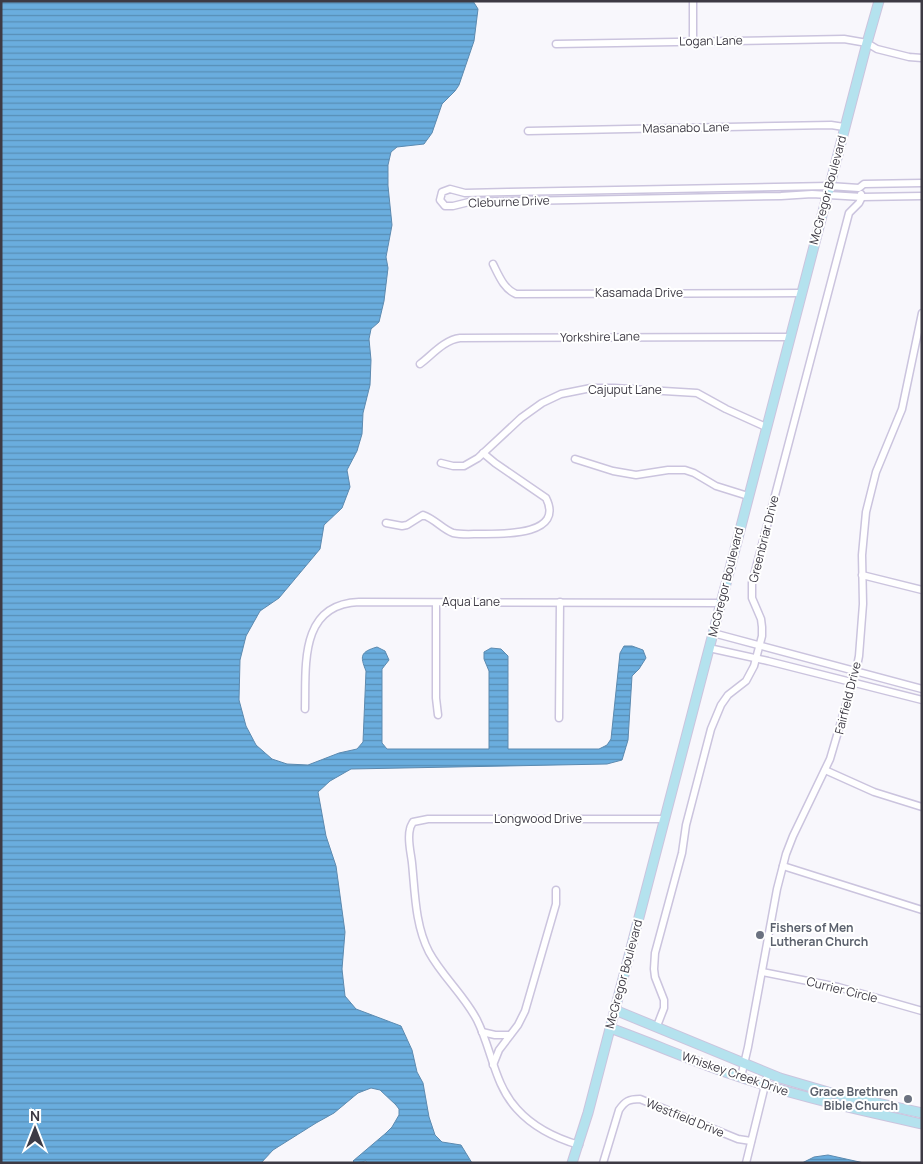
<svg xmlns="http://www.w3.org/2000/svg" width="923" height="1164" viewBox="0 0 923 1164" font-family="Manrope,sans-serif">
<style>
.water{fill:url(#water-rules);stroke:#5c8ab0}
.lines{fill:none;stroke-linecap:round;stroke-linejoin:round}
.street-casing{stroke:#cbc4de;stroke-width:9}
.secondary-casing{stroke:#cbc4de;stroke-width:11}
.street{stroke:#fff;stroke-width:6}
.secondary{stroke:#b4e2ee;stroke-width:9}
.worship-dot{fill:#6b7280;stroke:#fff;stroke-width:2}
.labels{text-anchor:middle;stroke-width:4;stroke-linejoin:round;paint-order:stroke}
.street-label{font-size:12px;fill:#3d3a44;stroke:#fff}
.worship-label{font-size:12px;font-weight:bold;fill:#5b616d;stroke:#fff;text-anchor:start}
</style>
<defs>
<pattern id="water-rules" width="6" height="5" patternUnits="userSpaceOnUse" patternTransform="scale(1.25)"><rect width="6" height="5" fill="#6aadde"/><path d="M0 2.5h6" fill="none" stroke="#588eb6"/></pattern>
</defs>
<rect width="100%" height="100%" fill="#f8f7fc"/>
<g class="water">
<path d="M1,1H473L478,9L474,41L459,85L455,91L442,104L432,133L424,144L397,147L391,152L388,165V186L392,225L386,257L388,268L384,301L379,322L371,329L369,339L371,360L370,385L363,413L362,434L357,451L347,470L350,487L342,508L324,525L320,549L279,598L260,611L246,636L240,660L239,700L246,726L256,745L272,759L287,764L308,765L339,753L357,749L363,742L366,671C360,656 360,652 377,647L385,651L389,660L382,669V743L387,749H489V671L484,659V652L491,648L501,649L508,656V749H599L607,745L611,739L620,653L624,646H632L643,650L646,658L639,669L632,676L628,740L622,760L607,764L351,769L330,781L318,792L326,836L336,866L345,932L342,969L345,996L356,1009L401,1026L412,1050L417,1072L423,1083L429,1117L435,1135L442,1142L461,1145L472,1163H367L366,1161L355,1163L353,1161L386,1133L392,1127L399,1115V1109L396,1105L380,1090L371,1088L358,1093L334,1113L316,1123L273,1150L261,1163H1Z"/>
<polygon points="828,1155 864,1163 802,1163 814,1157"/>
</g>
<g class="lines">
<g class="street-casing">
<g id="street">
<polyline points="693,1 693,41"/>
<polyline points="556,44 844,39 867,43 877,49 909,57 922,58"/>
<polyline points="528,131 831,125 844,127"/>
<polyline points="922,183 864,184 859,188 829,186 508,192 465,193 450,189 442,192 440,200 445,206 453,206 469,202 781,196 812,194 862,197 922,196"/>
<path d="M493,264C499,276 504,289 516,294L801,293"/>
<path d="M420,364C432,355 444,340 460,338L789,337"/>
<polyline points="575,459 613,471 636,475 668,470 685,470 694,473 716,486 748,496"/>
<polyline points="441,463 453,466 464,466 478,458 521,418 542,403 561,394 591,388 614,388 697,393 726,409 766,427"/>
<path d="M386,523L402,526L407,525L423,515C435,519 442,529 453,533C462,535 472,534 480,534C502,534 565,536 546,498L495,463L483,453"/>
<polyline points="862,575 922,590"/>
<polyline points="436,603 436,698 438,715"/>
<polyline points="713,633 922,689"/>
<polyline points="709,648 768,661 922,700"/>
<path d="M305,709C306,666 299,604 359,602L721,603"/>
<polyline points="559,718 560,602"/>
<polyline points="825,770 874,792 922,807"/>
<polyline points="783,866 922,910"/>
<polyline points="762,972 838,987 922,1011"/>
<polyline points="657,1026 664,1008 664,1000 655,977 654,969 655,953 682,853 686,825 711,729 721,705 728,695 746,681 754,666 762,636 762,627 761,619 752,598 752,583 849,213 859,203 862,197 861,194"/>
<polyline points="482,1032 495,1035 510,1035"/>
<polyline points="493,1065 499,1050 518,1025 525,1011 556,904 556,890"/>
<polyline points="741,1077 748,1047 777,889 786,854 793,836 830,759 856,671 859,656 863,604 862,555 866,512 876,472 902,409 922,313"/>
<path d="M579,1145C555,1138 534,1128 517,1109C494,1084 492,1050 477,1020C464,995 442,976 429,952C415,925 415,892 412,863C411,853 407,839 410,829C410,827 412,824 413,822L428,819H664"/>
<path d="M603,1163L619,1110C625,1101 629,1099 640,1099L738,1139L751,1141"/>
<polyline points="746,1163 768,1073"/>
</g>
</g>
<g class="secondary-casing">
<g id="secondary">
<polyline points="615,1010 780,1078 828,1092 922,1113"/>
<path d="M610,1028C652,1043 692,1061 734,1075C795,1096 859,1110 922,1124"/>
<polyline points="572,1163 588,1113 867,43 879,1"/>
</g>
</g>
<use href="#street" class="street"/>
<use href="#secondary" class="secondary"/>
</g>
<g class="worship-dot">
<circle cx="760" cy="935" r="5"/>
<circle cx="908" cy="1099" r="5"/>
</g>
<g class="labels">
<g class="street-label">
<text transform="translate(711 41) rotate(-1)" y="4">Logan Lane</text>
<text transform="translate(686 128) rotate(-1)" y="4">Masanabo Lane</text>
<text transform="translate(828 190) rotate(-75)" y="4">McGregor Boulevard</text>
<text transform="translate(509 202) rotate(-2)" y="4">Cleburne Drive</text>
<text x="639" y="297">Kasamada Drive</text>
<text transform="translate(600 337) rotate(-1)" y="4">Yorkshire Lane</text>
<text x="625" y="394">Cajuput Lane</text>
<text transform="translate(764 539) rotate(-76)" y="4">Greenbriar Drive</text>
<text transform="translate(726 582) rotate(-76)" y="4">McGregor Boulevard</text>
<text x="471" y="606">Aqua Lane</text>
<text transform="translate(848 698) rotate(-76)" y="4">Fairfield Drive</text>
<text x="538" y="823">Longwood Drive</text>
<text transform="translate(624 974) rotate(-75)" y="4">McGregor Boulevard</text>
<text transform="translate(842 990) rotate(14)" y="4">Currier Circle</text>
<text transform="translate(735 1074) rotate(19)" y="4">Whiskey Creek Drive</text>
<text transform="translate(685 1118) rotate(22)" y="4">Westfield Drive</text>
</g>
<g class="worship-label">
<text x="770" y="932">Fishers of Men<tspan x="770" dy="14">Lutheran Church</tspan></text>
<text x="898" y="1096" text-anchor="end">Grace Brethren<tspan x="898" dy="14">Bible Church</tspan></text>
</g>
</g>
<rect width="923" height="1164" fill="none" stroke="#3d3a44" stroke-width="5"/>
<g transform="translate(35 1129)" stroke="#ffffff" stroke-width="4" paint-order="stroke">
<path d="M0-4L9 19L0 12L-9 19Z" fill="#3d3a44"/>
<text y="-8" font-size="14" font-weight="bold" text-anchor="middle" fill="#3d3a44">N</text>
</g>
</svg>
